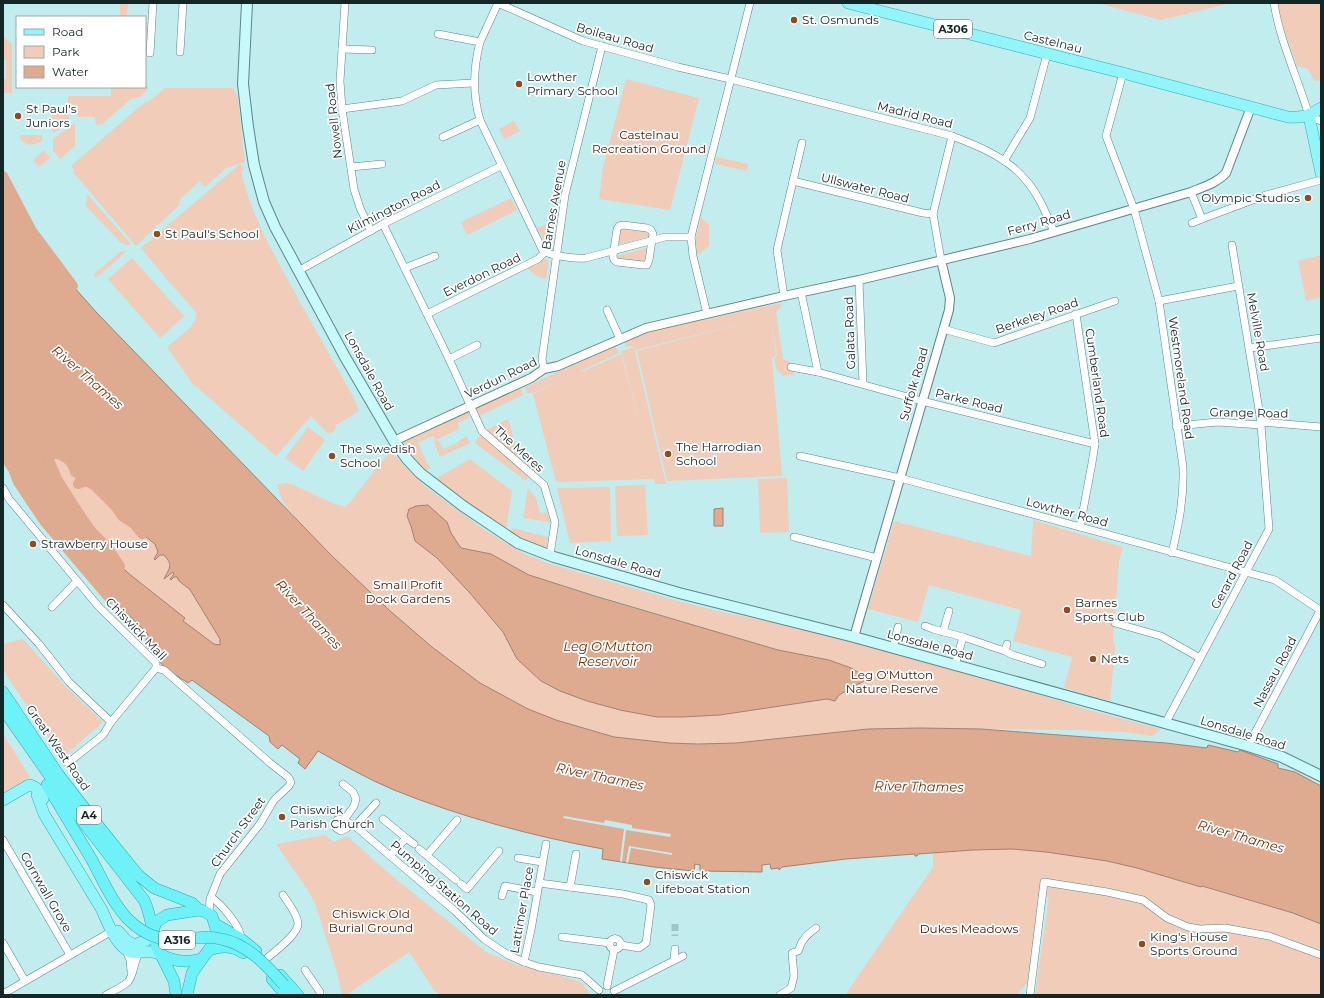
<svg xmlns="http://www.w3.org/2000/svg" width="1324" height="998" viewBox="0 0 1324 998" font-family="Montserrat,sans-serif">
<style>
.green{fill:#f0ccb9;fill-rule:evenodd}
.water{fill:#deaa90;stroke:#a28270;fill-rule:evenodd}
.pier{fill:#c1edee}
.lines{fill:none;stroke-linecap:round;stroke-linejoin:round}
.river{stroke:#deaa90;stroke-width:10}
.minor-tunnel{stroke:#9fc5c6;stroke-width:7;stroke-dasharray:7 3.5;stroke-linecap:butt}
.minor-casing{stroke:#5d8687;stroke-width:8}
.tertiary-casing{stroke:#5d8687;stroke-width:10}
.secondary-casing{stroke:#5d8687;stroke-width:12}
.primary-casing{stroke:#36a9ad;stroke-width:12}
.trunk-casing{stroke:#36a9ad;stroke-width:12}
.minor{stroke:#fff;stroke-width:7}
.tertiary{stroke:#fff;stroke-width:8}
.secondary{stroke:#c8fafc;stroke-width:10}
.primary{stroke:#91f5f9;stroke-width:11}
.trunk{stroke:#6cf2f7;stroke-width:11}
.trunk-bridge-casing{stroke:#36a9ad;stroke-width:12;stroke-linecap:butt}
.trunk-bridge{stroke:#6cf2f7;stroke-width:11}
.poi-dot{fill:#904b21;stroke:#fff;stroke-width:1.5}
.labels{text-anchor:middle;stroke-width:3.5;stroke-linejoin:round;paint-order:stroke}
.shield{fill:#fff;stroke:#5b6767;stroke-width:1}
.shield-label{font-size:11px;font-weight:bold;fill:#152626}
.poi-label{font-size:12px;fill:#152626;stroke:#fff;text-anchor:start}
.street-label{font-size:12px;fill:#152626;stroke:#fff}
.park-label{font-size:12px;fill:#4a1c00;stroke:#fff}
.water-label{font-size:13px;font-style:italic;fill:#703207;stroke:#fff}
</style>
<rect width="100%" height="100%" fill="#c1edee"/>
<g class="green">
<polygon points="120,3 128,3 127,17 120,17"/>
<polygon points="1097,3 1231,3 1161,20"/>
<polygon points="1278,3 1321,3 1321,80 1317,81 1314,80 1308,69 1297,66 1280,18"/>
<polygon points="3,36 12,44 12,93 4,93 4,79 6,79 6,60 4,60"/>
<polygon points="626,79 699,98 670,210 599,199 603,167"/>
<polygon points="145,86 148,86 148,89 140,97 131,99 102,124 96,125 95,117 79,117 68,107 68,96 111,96 111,87 145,87"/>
<polygon points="165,88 233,88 238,97 243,148 245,162 226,168 205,187 200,181 180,199 181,200 178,203 180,204 136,246 73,172 74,170 71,166 146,101 148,102"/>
<path d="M52,110L64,111L70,118C68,126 59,130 53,133L52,130Z"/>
<polygon points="514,121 520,131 504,139 499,129"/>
<polygon points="75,123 75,146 60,159 53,151 53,139"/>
<path d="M20,135H42V141C34,145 27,147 20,139Z"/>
<polygon points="44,150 50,158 39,167 33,160"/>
<polygon points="717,157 748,164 747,171 715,164"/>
<path d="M240,164L244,169L241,171C251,215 273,253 294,291C314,327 334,363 354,398L359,411L336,425L335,430L331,433L326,432L311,416L276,456L192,383L167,347L190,328L196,318V312L170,283L141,248Z"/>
<polygon points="87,194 131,244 130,245 126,245 120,242 86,206"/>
<polygon points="511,198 517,210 467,235 461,222"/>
<polygon points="701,217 709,225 709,246 698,255 695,241"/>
<polygon points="554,221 551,244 548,247 537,228"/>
<polygon points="620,229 646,232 649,233 649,237 616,245"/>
<polygon points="647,248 646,259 641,263 618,260 616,256"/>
<polygon points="121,251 126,252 96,278 94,274"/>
<polygon points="1321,255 1321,297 1306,301 1298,261"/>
<polygon points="132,258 184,316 160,338 108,279"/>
<path d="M546,259L549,261L546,279C538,277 533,275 528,268Z"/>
<polygon points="781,303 781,307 776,312 783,359 791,362 793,375 783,376 777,370 774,360 777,355 771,316 776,355 772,359 782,476 667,481 637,351 760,319 636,350 634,347 666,484 655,484 654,479 556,482 533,394 564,379 533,393 527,393 525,387 615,346 619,353 581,371 584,371 621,354 647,453 621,351 635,347 625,346 625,341 638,334"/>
<polygon points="521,387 523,395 477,417 474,409"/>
<polygon points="468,411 470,417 458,423 459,429 436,440 439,441 443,449 459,442 460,440 467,436 470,443 440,457 434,442 436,440 432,436 418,443 427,463 431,468 424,471 403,442 407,438"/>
<polygon points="508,419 518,454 512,460 529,478 525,480 475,443 481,433"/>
<polygon points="308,427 325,440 303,471 285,458"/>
<path d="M391,450L404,466L426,487L485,530L523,553L547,563L678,601L718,611L786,625L908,656L983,677L1089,710L1161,729L1152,736L1124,732L1077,730L920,728L868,729L758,741L724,744L669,743L614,737L556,720L528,709L480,683L432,647L389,610L332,556L297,520L283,502L277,485L286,483L294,485L332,503L346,507ZM407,516L447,522L451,533L461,548L491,554L529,575L778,650L829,660L851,668L854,687L839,695L835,701L827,699L720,715L657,717L620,710L587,701L560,691L541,681L517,659L503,632L469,592L437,558L415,541L411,526Z"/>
<path d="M52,453C64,455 73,460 75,472L80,475L81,479L78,483L88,482L95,486L116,507L122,516L134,524L142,534L155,544L158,552L155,560L160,555H164C172,565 171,568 164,578L165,579L173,572L174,574L170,579L171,580L174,577H177L179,581L189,588L220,639V645L214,644L183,621L184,618L133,577L120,566L107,547L92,532L57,479L49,460L50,454Z"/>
<polygon points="470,459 512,491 506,530 435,479"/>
<polygon points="787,478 789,532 760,533 758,479"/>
<polygon points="645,485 648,535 617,536 615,486"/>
<polygon points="610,487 611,541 570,543 557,488"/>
<polygon points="528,488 536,498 540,513 547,512 550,522 523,518"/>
<polygon points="1033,520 1123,547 1119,561 1113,640 1115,645 1115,651 1110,701 1064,688 1072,657 1013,641 1021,610 929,585 918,622 868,609 894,521 1031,556"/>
<polygon points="512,528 548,537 546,549 511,535"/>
<polygon points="23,639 65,686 103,722 62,758 3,670 3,644"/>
<polygon points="3,734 30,777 3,792"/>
<polygon points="325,835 334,842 347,836 386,871 486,952 517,965 557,975 581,982 589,992 589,995 440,995 434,990 409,952 346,995 342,995 337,972 315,903 307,889 276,844"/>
<polygon points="1012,849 1046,852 1107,861 1137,868 1293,913 1321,924 1321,995 1035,995 1049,897 1038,895 1032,956 1029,980 1019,992 1018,995 845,995 933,867 933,852 973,850"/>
</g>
<g class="water">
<path d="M3,176L32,231L73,286L97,313L332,556L389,610L432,647L480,683L528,709L556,720L614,737L669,743L698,744L736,743L868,729L920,728L981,729L1059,735L1166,743L1207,748L1208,745L1238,752L1240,750L1278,764V768L1295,772L1321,786V924L1293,913L1202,886L1201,887L1137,868L1107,861L1046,852L1012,849L973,850L918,854L917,856H915V854L846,859L782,867L779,870V868L771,869L770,864L762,865V872L700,871V865L695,864L694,871L654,867L602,859L603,849C532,836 461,817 394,790C368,779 343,765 318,751L305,769L298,763L300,759L282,745L278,749L270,742L269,736L192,680L188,683L168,670L149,652L150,650L145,644L148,634L117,604H115L81,566L44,521L18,482L13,469L3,453ZM52,453C64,455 73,460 75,472L81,477V479L78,484L84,482H88L95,486L116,507L122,516L134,524L142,534L155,544L158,552L154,559L155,560L160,555H164C174,566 169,568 164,579L173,572L174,574L170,579L171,580L174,577H177L179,581L188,588H189L220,639V645L214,644L183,621L185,618L133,577L120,566L107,547L92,532L57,479L49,460L50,454Z"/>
<polygon points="428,505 447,522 451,533 461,548 491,554 529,575 595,596 778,650 829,660 851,668 861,674 864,681 839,695 835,701 827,699 720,715 682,717 657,717 620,710 587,701 560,691 541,681 517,659 503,632 469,592 437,558 415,541 411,526 407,516 409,509 416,506"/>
<polygon points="723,508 723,526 714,526 714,509"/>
</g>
<g class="pier">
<polygon points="564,816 604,823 605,820 632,825 632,828 671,834 670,837 626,830 622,862 620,861 624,829 563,818"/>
<polygon points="629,846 672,853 672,855 631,848 628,863 626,862"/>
</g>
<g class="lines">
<g class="river">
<polyline points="3,176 32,231 73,286 68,286"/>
<path d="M3,453L13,469L18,482L44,521L110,599L120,566L107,547L92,532L78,512L57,479L49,460L50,454C62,452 73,461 75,472L80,475L81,479L78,484L84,482H88L95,486L116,507L122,516L134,524L142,534L149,523"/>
</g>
<g class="minor-tunnel">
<polyline points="438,885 442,880"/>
<polyline points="675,924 675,936"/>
</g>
<g class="minor-casing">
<g id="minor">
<polyline points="345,3 340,81 342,109 354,189 360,208 371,231"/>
<path d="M498,3L583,41L678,67L730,79L952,136C976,145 1006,157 1024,178C1038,193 1046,213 1054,232"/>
<path d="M1274,3C1280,42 1298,78 1309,116L1321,121"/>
<path d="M438,34L480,42C473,69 472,93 480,120L543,251C552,256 576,259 586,258L665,237H691"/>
<polyline points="480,42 498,3"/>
<polyline points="342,49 372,50"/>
<polyline points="180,52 183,3"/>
<polyline points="150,53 153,3"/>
<path d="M1123,73L1106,136L1134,209L1159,301L1183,467C1184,499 1179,522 1172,553"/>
<polyline points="342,109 402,101 436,85 473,83"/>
<polyline points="443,137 480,120"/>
<polyline points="1004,161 1030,118 1047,54"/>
<polyline points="351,167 382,164"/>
<polyline points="793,181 802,143"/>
<polyline points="1191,192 1202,219 1266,195 1321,180"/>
<polyline points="1192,223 1202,219"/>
<polyline points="383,224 449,359 482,431 544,485 555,522 550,555"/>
<polygon points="623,225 647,228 651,230 653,234 649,260 647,265 643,265 617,262 614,260 613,256 617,229 619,226"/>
<polyline points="1232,245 1261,422"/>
<polyline points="941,260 933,214 952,136"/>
<polyline points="405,268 435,256"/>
<polyline points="298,271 383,224 501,166"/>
<polyline points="859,280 863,384"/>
<polyline points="801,292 818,372"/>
<polyline points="784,296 777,250 793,181 923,213 933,214"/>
<polyline points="1159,301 1238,286"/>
<polyline points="607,310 620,339"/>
<polyline points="427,314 538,259 545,252"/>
<polyline points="707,314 693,256 691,237 750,3"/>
<polyline points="1076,314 1095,444 1092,463 1080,527"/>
<polyline points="943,329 994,343 1115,301"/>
<polyline points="1250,348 1321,338"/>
<polyline points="449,359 477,345"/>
<polyline points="791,367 818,372 922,401 1095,444"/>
<polyline points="544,369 542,359 565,195 602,46"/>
<polyline points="1176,426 1218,422 1261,425 1261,422 1321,427"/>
<polyline points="800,456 900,478 1275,580 1320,610"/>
<polyline points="3,488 9,499 99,607 156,663 156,668"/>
<polyline points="794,537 877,558"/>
<polyline points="3,605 39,644 69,682 111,722"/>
<polyline points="52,607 77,581"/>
<polyline points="1115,623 1161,636 1200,658"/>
<polyline points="925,626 933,629 963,637"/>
<polyline points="943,632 949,611"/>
<polyline points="893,648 898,627"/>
<polyline points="1005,651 1013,655 1042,664"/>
<path d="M955,665L963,637C977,641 991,647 1005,651L1007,644"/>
<polyline points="156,668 164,670 270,763 288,777 291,782 289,786 274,800 260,824 220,874 210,899 209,913"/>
<polyline points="1165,724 1269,529 1261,425"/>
<polyline points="1248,746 1321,609"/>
<polyline points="68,763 103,735 111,722 156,668"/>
<polyline points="343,784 353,792 356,799 354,806 344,820"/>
<polyline points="383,819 406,838 400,845"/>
<polyline points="351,824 347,828 341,831 336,828 335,825 337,820 341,819 355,826 455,911 484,939 508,955 524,962 539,967 582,975 599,990"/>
<polyline points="355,826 376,803"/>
<polyline points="406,838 414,844"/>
<polyline points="3,840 70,955"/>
<polyline points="419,849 456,880"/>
<polyline points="427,855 457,820"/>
<polyline points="390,856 396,849"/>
<polyline points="518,858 542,862"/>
<polyline points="539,883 623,894 649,900 651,905 646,943 639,948 621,945"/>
<polyline points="461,884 467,889 499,851"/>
<polyline points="570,887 576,854"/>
<polyline points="432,892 438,885"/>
<polyline points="502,896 505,886 537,892"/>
<path d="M211,897C221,904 241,926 241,939"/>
<polyline points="562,937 610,943"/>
<circle cx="615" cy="944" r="5.5"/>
<polyline points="3,943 25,981"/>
<polyline points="126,950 130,960 131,971"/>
<path d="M266,959C273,953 299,934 298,923C297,913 288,903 283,895"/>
<polyline points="674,960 675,949"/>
<polyline points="524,962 531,930 546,844"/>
<polyline points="305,970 320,992 320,995"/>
<polyline points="607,986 614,950"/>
<polyline points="614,991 683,956"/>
<polyline points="3,994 112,931"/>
<path d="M106,995C113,991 122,987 128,982C135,973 133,961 140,952"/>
<path d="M780,995L791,988L794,976L792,953L798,951C800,948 800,945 802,942C805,936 811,932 816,928"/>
<polyline points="1030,995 1044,882 1107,892 1143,900 1167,918 1188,927 1200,929 1225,928 1269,936 1321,955"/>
</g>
</g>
<g class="tertiary-casing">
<g id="tertiary">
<path d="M394,441L531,378L544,369L558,366L646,328L784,296L859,280L1030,239L1191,192C1203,187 1217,183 1226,173L1251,107"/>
<polyline points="854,637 949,310 950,298 941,260"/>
</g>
</g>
<g class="secondary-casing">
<polyline id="secondary" points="247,3 243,84 248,127 254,165 264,202 275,227 345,357 394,441 407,459 420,473 463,506 518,543 554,557 679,593 854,637 1248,746 1282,757 1321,776"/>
</g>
<g class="primary-casing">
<g id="primary">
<path d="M848,3L1123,73L1288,117C1303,118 1308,116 1321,108"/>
<polyline points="1309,116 1321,173"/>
<path d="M37,795L44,814L102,910C107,922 118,950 132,952C144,954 146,949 160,954"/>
<path d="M3,800L29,785C37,786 40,792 43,799"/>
<polyline points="118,931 126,940 134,945 145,941 153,934"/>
</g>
</g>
<g class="trunk-casing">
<g id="trunk">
<polyline points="3,692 58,774 92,818 138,875 154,888 192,903 199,910"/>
<path d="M3,709L70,805L144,900C153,918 151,937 160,954C172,961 187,963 201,959"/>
<polyline points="47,785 92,860"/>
<polyline points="215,924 241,939 256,951"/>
<polyline points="153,931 156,922 167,915 199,910 204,911 212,916 216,929 215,941 192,973 187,995"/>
<path d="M209,950C221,946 232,945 243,953"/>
<polyline points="161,955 174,981 176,995"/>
<polyline points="280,975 298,995"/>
<polyline points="272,979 286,995"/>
</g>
</g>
<use href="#minor" class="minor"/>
<use href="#tertiary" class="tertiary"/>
<use href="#secondary" class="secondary"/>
<use href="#primary" class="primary"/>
<use href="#trunk" class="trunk"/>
<g class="trunk-bridge-casing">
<path id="trunk-bridge" d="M92,860C102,879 115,908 131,922C143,933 159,940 176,940C191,939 206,935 221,939C248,944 267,966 284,985"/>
</g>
<use href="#trunk-bridge" class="trunk-bridge"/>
</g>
<g class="poi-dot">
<circle cx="794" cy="20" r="4"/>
<circle cx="519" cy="84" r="4"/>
<circle cx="18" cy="116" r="4"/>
<circle cx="1308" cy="198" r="4"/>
<circle cx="157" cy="234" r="4"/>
<circle cx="668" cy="454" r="4"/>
<circle cx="332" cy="456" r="4"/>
<circle cx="33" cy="544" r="4"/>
<circle cx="1067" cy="610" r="4"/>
<circle cx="1093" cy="659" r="4"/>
<circle cx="282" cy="817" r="4"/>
<circle cx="647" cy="882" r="4"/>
<circle cx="1142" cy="944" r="4"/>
</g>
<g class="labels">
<g class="shield">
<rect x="934" y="20" width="38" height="18" rx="3"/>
<rect x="77" y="806" width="24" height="18" rx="3"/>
<rect x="159" y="931" width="36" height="18" rx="3"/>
</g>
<g class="shield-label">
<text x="953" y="33">A306</text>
<text x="89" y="819">A4</text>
<text x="177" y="944">A316</text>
</g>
<g class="poi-label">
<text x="802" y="24">St. Osmunds</text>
<text x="527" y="81">Lowther<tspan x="527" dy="14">Primary School</tspan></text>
<text x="26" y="113">St Paul's<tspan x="26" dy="14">Juniors</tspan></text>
<text x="1300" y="202" text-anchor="end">Olympic Studios</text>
<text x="165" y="238">St Paul's School</text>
<text x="676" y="451">The Harrodian<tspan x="676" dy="14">School</tspan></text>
<text x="340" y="453">The Swedish<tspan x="340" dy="14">School</tspan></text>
<text x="41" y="548">Strawberry House</text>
<text x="1075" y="607">Barnes<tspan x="1075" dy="14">Sports Club</tspan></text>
<text x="1101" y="663">Nets</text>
<text x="290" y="814">Chiswick<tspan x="290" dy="14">Parish Church</tspan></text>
<text x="655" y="879">Chiswick<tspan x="655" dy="14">Lifeboat Station</tspan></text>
<text x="1150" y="941">King's House<tspan x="1150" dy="14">Sports Ground</tspan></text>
</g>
<g class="street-label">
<text transform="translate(615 38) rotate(16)" y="4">Boileau Road</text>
<text transform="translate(1053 42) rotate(14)" y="4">Castelnau</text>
<text transform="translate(915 115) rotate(14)" y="4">Madrid Road</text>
<text transform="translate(334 121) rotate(-96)" y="4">Nowell Road</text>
<text transform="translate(865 188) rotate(14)" y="4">Ullswater Road</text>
<text transform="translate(554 205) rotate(-80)" y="4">Barnes Avenue</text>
<text transform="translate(394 207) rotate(-27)" y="4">Kilmington Road</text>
<text transform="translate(1039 223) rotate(-16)" y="4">Ferry Road</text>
<text transform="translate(482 275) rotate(-26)" y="4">Everdon Road</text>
<text transform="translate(1037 316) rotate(-19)" y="4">Berkeley Road</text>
<text transform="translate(1258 332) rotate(80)" y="4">Melville Road</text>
<text transform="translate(850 333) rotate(-92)" y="4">Galata Road</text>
<text transform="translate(369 371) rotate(61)" y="4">Lonsdale Road</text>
<text transform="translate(501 378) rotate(-26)" y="4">Verdun Road</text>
<text transform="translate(1181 378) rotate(82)" y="4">Westmoreland Road</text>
<text transform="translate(1097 383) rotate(82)" y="4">Cumberland Road</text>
<text transform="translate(914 384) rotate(-74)" y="4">Suffolk Road</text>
<text transform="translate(969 401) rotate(14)" y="4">Parke Road</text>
<text transform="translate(1249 413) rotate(1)" y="4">Grange Road</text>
<text transform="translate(519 449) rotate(42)" y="4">The Meres</text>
<text transform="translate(1067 512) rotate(15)" y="4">Lowther Road</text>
<text transform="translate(618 562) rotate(16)" y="4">Lonsdale Road</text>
<text transform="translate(1232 575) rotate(-62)" y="4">Gerard Road</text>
<text transform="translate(136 629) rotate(46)" y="4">Chiswick Mall</text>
<text transform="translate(930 645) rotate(15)" y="4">Lonsdale Road</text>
<text transform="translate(1275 672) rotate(-62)" y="4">Nassau Road</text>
<text transform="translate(1243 733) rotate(17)" y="4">Lonsdale Road</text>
<text transform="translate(58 748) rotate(55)" y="4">Great West Road</text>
<text transform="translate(238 832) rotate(-54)" y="4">Church Street</text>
<text transform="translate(444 888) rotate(41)" y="4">Pumping Station Road</text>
<text transform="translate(46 892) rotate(60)" y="4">Cornwall Grove</text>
<text transform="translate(522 910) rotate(-80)" y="4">Lattimer Place</text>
</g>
<g class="park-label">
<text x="649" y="139">Castelnau<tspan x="649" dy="14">Recreation Ground</tspan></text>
<text x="408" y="589">Small Profit<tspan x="408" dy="14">Dock Gardens</tspan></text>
<text x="892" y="679">Leg O'Mutton<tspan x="892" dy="14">Nature Reserve</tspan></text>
<text x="371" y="918">Chiswick Old<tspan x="371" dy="14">Burial Ground</tspan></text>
<text x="969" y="933">Dukes Meadows</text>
</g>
<g class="water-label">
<text transform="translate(88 377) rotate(41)" y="5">River Thames</text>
<text transform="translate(309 614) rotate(47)" y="5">River Thames</text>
<text x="608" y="651">Leg O'Mutton<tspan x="608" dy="15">Reservoir</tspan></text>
<text transform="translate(600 776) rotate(12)" y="5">River Thames</text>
<text transform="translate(919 786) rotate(1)" y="5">River Thames</text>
<text transform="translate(1241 836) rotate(16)" y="5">River Thames</text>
</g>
</g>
<rect width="1324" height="998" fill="none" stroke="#152626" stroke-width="8"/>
<rect x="16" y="16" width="130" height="72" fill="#ffffff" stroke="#a1a8a8"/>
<rect x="24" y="29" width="20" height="6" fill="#91f5f9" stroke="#a1a8a8"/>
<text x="52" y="36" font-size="12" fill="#152626">Road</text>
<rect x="24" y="46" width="20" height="12" fill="#f0ccb9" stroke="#a1a8a8"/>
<text x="52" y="56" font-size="12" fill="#152626">Park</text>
<rect x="24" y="66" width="20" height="12" fill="#deaa90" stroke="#a1a8a8"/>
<text x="52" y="76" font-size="12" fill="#152626">Water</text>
</svg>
